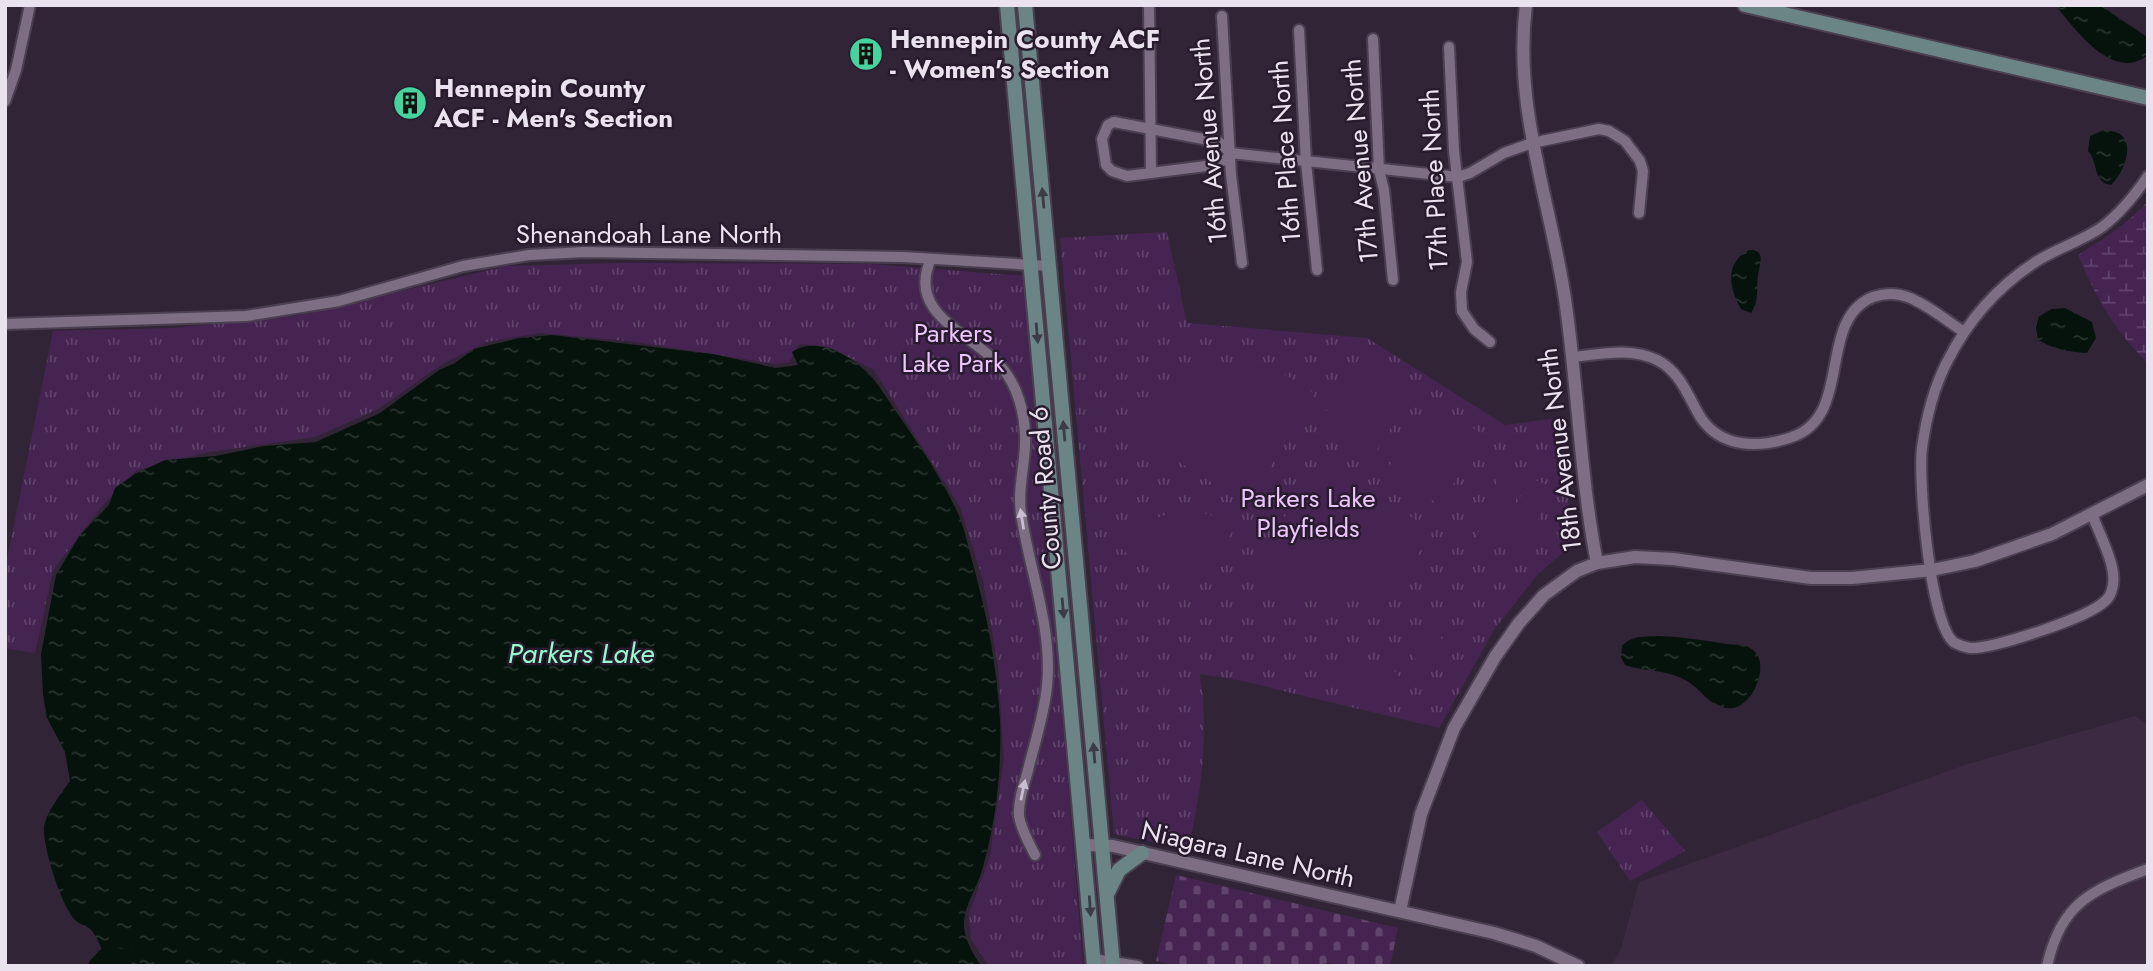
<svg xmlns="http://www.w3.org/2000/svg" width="2153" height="971" viewBox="0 0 2153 971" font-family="Jost,sans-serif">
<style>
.built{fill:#3c2a43}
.wetland{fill:url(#wetland-marsh)}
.cemetery{fill:url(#cemetery-stones)}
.park{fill:url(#park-tufts)}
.pitch{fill:#452452}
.water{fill:url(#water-ripples)}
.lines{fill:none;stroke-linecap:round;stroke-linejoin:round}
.river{stroke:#06120c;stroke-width:16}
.minor-casing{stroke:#4b4051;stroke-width:14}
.tertiary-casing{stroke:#4b4051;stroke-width:16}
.secondary-casing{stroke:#4b4051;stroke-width:18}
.minor{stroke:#7e6e84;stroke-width:10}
.tertiary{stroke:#7e6e84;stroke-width:12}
.secondary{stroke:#6b8586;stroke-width:14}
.oneway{fill:#3c3b48}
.oneway2{fill:#cabfcf}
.labels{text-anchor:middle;stroke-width:5;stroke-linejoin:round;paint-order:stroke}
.poi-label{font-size:26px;font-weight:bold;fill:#ebe2ef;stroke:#281b2d;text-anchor:start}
.street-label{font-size:26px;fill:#ebe2ef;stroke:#281b2d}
.park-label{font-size:26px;fill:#ecc5fd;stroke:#281b2d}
.water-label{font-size:28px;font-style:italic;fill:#96fbce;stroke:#281b2d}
</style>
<defs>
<pattern id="wetland-marsh" width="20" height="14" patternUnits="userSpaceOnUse" patternTransform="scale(1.75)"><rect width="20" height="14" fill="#452452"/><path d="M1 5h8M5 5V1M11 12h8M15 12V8" fill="none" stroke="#60446b"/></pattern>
<pattern id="cemetery-stones" width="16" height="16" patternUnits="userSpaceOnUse" patternTransform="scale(1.75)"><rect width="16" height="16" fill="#452452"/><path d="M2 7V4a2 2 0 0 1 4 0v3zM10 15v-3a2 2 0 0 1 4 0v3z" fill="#60446b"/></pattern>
<pattern id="park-tufts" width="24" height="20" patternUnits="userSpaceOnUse" patternTransform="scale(1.75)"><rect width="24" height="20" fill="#452452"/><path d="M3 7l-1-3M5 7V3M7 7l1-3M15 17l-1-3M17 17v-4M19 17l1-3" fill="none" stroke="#60446b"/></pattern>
<pattern id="water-ripples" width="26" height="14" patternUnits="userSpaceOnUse" patternTransform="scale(1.75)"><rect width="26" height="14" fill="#06120c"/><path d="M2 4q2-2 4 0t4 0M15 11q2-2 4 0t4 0" fill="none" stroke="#2a3430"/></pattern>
</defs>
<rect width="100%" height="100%" fill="#322437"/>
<polygon class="built" points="2135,716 2148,725 2148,966 1611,966 1621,949 1639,882 1965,765"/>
<path class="wetland" d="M2148,201V364C2114,329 2097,300 2078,255C2104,239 2127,224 2148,201Z"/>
<polygon class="cemetery" points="1176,875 1398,928 1390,966 1345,966 1329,963 1303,966 1181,966 1156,961"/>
<g class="park">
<path d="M1167,232L1187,323L1367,338L1505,425L1557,418L1574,543L1537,575L1494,630L1439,728L1238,680L1200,674C1200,683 1203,692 1203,701C1207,750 1199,802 1188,849L1114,834L1060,238Z"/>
<polygon points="622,263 869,264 1026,276 1083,966 989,966 971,939 969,914 990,856 1004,759 998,665 983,580 960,507 874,370 829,347 799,344 789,362 775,364 629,341 539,333 487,342 442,364 378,409 315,437 209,452 137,470 102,506 53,570 35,653 5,648 5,570 53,331 174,328 295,316 507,266"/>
<polygon points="1642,800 1685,851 1630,881 1597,832"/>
</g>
<g class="pitch">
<polygon points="1360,357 1414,391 1370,461 1316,427"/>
<path d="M1238,363C1271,367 1288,374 1315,394L1255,491L1233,496L1133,433C1151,405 1175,374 1210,366C1219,363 1229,364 1238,363Z"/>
<polygon points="1430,401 1484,435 1440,505 1386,471"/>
<path d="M1330,465L1433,531C1423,547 1412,566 1397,578C1348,619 1298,604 1248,574L1316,468Z"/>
<polygon points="1502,468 1524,476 1512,510 1489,502"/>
<polygon points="1527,477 1550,486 1538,520 1515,512"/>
<polygon points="1488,505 1511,513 1499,546 1476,538"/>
<path d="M1182,510C1203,511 1217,516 1235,527L1194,593L1187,595L1120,548C1140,525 1151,518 1182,510Z"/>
<polygon points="1515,515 1537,522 1525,556 1502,548"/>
<polygon points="1426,622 1446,644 1435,654 1416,631"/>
<polygon points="1412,634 1432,657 1422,666 1401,644"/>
<polygon points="1399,647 1419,670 1409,679 1389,656"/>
<polygon points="1385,660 1405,683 1395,692 1375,669"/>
<polygon points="1358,661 1384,689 1368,704 1342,676"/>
</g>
<g class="water">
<path d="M2055,5H2102C2116,18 2133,26 2148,38V55C2113,83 2076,30 2055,5Z"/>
<path d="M2104,130C2110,131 2115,131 2120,134C2136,146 2122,175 2111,185C2092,182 2099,163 2088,151L2090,136Z"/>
<path d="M1749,250C1766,249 1760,264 1758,275C1756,289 1760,299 1751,313L1741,309C1729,288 1724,263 1749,250Z"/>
<path d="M2065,308L2092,322L2096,338L2087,353C2068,352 2054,349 2038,340L2036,328L2039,316L2052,309Z"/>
<path d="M552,335L713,354L776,368L798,365L792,352C820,333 862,362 878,385C905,425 934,464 955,507C963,522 967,541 971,557C986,610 997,665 1000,720C1002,768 996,821 983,867C978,887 963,906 964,927C966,943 973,953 981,966H141L128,960L105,956C101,948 96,934 89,928C85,925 79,924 75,920C61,905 43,848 44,828C46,812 61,794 70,781L65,752L47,718L43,695L41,654L56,575L80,535L109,505L115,488L135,474L165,460L215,456L264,446L316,442L380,413L439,370L455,363L474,349L519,338Z"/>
<path d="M1658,636C1682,637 1704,640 1727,644C1736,645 1745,643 1753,650C1772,665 1751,713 1726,708C1709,706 1701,689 1687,681C1667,669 1645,672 1625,665L1621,657L1622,646C1632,635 1644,637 1658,636Z"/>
</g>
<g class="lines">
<polyline class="river" points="96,966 105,956 127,957"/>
<g class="minor-casing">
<g id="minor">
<polyline points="1149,5 1151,173"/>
<polyline points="1222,16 1231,175 1242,263"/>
<polyline points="1299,30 1306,162 1317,270"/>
<polyline points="1373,39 1379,170 1384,190 1393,280"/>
<polyline points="1449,47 1454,151 1467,262 1461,292 1462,311 1474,329 1490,342"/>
<polyline points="5,101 16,70 30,5"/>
<polygon points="1114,122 1219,142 1230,153 1227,159 1214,165 1127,176 1112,171 1106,165 1102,139 1108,125"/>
<polyline points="1230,153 1458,177 1470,173 1504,153 1532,143 1599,129 1609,131 1625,141 1640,161 1643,171 1639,213"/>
<path d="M931,259C905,316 975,334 1003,369C1017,386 1024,411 1025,433C1027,460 1017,486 1021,513C1029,570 1053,628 1047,686C1044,716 1034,745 1027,774C1023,787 1018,802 1019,816C1021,829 1029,843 1035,855"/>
<polyline points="5,324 246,316 339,301 463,266 529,255 584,252 903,257 1049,266"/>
<path d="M1573,357C1601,354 1631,347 1657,360C1681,372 1688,397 1701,418C1722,449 1760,448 1792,437C1854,416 1816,320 1873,297C1885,293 1898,293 1910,298C1928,305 1947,321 1964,332"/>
<path d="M2092,514C2099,534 2119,569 2112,589C2111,594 2108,599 2104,602C2087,618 1993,649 1970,648C1965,647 1959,645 1955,643C1930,627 1918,480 1922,448C1926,419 1933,389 1947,362C1967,322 1998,286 2037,261C2058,248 2082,241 2102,227C2121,213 2135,195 2148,176"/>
<polyline points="1094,959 1138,966"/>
<path d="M2047,966C2061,903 2091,890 2148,869"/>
</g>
</g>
<g class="tertiary-casing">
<g id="tertiary">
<path d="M1526,5C1513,106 1550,200 1565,299C1578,387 1580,476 1597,563"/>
<polyline points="1085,845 1113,846 1494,933 1536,946 1578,966"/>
<polyline points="1400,911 1421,814 1454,728 1495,657 1519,623 1544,595 1577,571 1597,563 1635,557 1673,559 1811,578 1852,578 1932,570 1975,561 2052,534 2148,485"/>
</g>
</g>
<g class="secondary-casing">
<g id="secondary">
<polyline points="1007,5 1094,966"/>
<polyline points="1025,5 1113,966"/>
<polyline points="1745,5 2148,98"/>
<polyline points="1108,892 1119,870 1142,853"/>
</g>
</g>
<use href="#minor" class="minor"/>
<use href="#tertiary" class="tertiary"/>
<use href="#secondary" class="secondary"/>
</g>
<defs><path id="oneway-solid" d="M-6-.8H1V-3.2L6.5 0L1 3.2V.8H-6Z" transform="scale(1.75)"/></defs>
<g class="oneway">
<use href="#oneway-solid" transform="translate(1043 198) rotate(-95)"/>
<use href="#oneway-solid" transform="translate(1037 333) rotate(85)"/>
<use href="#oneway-solid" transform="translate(1064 431) rotate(-95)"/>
<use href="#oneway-solid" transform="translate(1063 608) rotate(85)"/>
<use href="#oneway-solid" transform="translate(1094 753) rotate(-95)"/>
<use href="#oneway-solid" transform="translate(1090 906) rotate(86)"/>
</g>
<g class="oneway2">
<use href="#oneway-solid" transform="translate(1022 519) rotate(-99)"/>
<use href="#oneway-solid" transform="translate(1023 790) rotate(-78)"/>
</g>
<defs>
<g id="building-disc" transform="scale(1.75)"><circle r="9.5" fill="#46d49e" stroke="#281b2d"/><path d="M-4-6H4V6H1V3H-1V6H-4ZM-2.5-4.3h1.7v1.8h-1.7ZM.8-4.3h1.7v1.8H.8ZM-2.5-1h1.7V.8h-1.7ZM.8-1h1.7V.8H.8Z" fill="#111"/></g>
</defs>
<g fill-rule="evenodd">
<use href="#building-disc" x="866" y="54"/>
<use href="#building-disc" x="410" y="103"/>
</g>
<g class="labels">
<g class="poi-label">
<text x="890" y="48">Hennepin County ACF<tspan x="890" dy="30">- Women's Section</tspan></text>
<text x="434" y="97">Hennepin County<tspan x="434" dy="30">ACF - Men's Section</tspan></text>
</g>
<g class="street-label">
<text transform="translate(1209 141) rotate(-95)" y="9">16th Avenue North</text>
<text transform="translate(1285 152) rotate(-94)" y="9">16th Place North</text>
<text transform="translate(1360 161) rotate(-95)" y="9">17th Avenue North</text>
<text transform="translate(1434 180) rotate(-93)" y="9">17th Place North</text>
<text x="649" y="243">Shenandoah Lane North</text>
<text transform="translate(1560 450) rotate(-97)" y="9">18th Avenue North</text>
<text transform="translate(1045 488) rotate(-95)" y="9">County Road 6</text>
<text transform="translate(1248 854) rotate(13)" y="9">Niagara Lane North</text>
</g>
<g class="park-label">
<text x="953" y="342">Parkers<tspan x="953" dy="30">Lake Park</tspan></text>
<text x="1308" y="507">Parkers Lake<tspan x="1308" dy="30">Playfields</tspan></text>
</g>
<g class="water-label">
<text x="581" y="663">Parkers Lake</text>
</g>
</g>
<rect width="2153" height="971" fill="none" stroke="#ebe2ef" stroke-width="14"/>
</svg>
